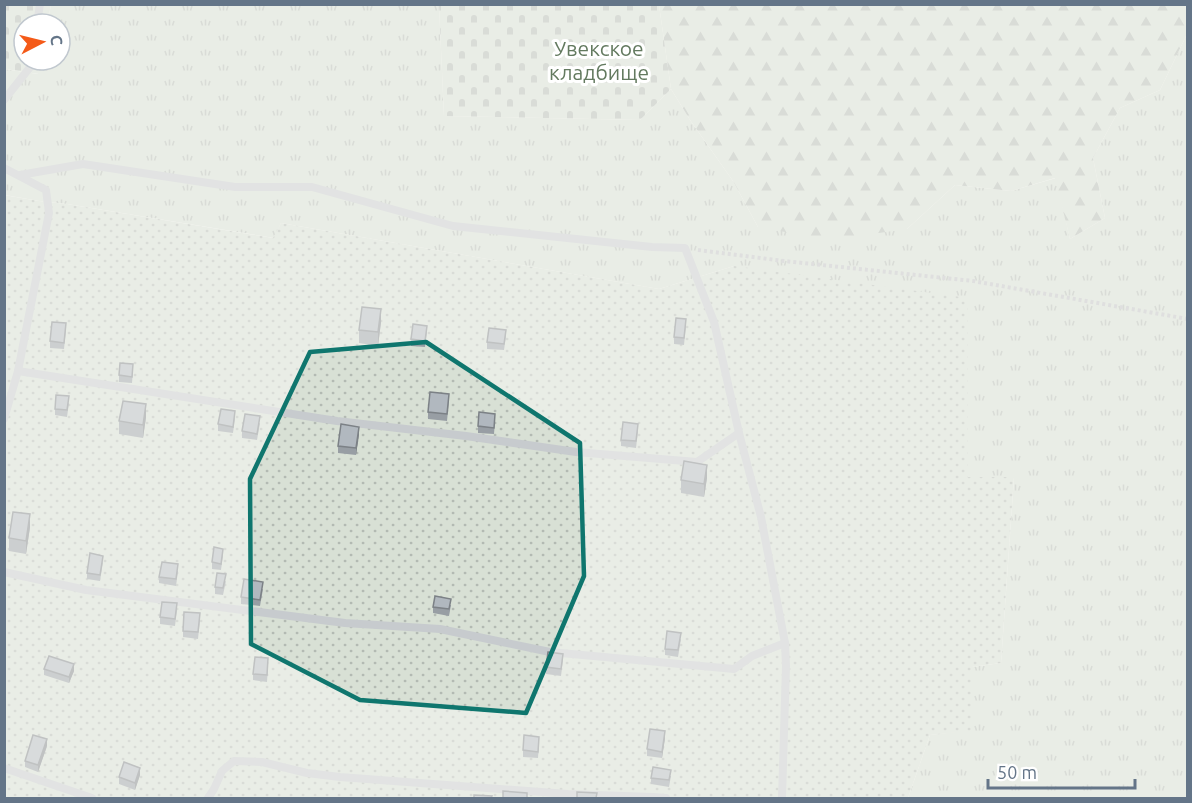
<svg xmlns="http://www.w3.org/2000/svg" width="1192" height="803" viewBox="0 0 1192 803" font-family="Ubuntu,sans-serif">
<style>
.grass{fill:url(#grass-tufts)}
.forest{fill:url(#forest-firs)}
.cemetery{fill:url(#cemetery-stones)}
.garden{fill:url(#garden-dots)}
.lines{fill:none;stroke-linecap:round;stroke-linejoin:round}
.path{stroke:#c0c2c5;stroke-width:4;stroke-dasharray:3 3;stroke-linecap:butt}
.lane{stroke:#c7cbce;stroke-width:8}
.wall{fill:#989ea4}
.shaded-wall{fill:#7c8186}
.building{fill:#b1b8bf;stroke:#7c8186;stroke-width:1.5}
.marked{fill:none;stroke:#0f766e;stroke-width:4.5;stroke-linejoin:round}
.labels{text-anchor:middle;stroke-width:6;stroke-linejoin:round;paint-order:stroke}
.park-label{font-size:21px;fill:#637a5f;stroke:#fff}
</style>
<defs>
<pattern id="grass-tufts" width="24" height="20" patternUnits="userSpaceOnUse" patternTransform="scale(1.5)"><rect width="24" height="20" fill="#d8e0d5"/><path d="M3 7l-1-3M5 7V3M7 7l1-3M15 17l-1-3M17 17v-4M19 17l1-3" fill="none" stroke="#b3bab3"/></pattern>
<pattern id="forest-firs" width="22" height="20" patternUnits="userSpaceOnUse" patternTransform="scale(1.5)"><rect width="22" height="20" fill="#d8e0d5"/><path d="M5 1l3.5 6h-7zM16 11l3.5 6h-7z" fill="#b3bab3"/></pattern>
<pattern id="cemetery-stones" width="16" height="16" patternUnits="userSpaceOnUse" patternTransform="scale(1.5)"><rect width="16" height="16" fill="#d8e0d5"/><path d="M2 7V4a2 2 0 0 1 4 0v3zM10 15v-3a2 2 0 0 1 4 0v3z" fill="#b3bab3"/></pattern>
<pattern id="garden-dots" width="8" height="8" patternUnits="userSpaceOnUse" patternTransform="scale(1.5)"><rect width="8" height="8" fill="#d8e0d5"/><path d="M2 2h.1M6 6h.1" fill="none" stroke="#b3bab3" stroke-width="1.8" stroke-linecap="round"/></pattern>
</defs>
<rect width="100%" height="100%" fill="#f7f8f4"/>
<polygon class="grass" points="51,5 439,5 444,116 640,120 671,89 690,120 733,181 758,227 907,229 955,185 1011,191 1056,178 1070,239 1105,218 1093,158 1120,108 1160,90 1187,34 1187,798 908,798 930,735 972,730 972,667 1001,663 1014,478 968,478 734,266 659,289 281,223 274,238 67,204 39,201 5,195 4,69 38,74 41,60 60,60 60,24 47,24"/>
<polygon class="forest" points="659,5 1187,5 1187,34 1160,90 1120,108 1093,158 1105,218 1070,239 1055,178 1011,191 955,185 907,229 829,240 758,227 733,181 690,120 671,89"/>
<g class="cemetery">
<polygon points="4,5 51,5 47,24 24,24 24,60 41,60 39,74 5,69"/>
<polygon points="439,5 659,5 671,89 640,120 444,116"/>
</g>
<polygon class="garden" points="4,195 39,201 67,204 273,238 281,223 659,289 734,266 968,298 968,477 1014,477 1001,663 972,667 972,731 930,735 908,798 5,798"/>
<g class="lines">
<polyline class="path" points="698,250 784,261 973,281 1188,319"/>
<g class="lane">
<polyline points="37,24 40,4"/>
<polyline points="4,100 31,66 32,60"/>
<polyline points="4,168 46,190 49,213 18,371 4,419"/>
<polyline points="20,175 83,164 235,187 312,187 453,226 652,247 685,248 714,322 739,433 761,517 785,643 786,666 782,798"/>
<polyline points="18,371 337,421 466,436 576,452 697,462 739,433"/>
<polyline points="4,572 86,590 345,623 440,629 550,652 734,669 752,656 785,643"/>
<polyline points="4,768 92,798"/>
<polyline points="208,798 214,789 222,771 234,761 262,762 307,773 340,777 568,794 653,797 666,798"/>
</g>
</g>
<g class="wall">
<polygon points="381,322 378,346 359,343 359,330"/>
<polygon points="686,325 684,345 674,344 674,337"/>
<polygon points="66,330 64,349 50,348 50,341"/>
<polygon points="427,332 425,347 411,346 411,339"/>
<polygon points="506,336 504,350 487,349 487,342"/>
<polygon points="133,371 132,383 119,382 119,375"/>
<polygon points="449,401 447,421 428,419 428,412"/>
<polygon points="69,403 67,417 55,415 55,409"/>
<polygon points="146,417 143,438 119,434 119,421"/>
<polygon points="235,418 233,433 218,431 218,424"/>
<polygon points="495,421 494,434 478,433 478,426"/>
<polygon points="260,423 257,440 242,438 242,431"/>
<polygon points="638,431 636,448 621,446 621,440"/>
<polygon points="359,434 356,455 338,453 338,446"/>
<polygon points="707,478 704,497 681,493 681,480"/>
<polygon points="30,527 26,554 9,551 9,538"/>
<polygon points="223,555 221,570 212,569 212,562"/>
<polygon points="103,562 100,581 87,579 87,573"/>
<polygon points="178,571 176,586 159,583 159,577"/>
<polygon points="226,581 223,595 215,594 215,587"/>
<polygon points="263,589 260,606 241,604 241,597"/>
<polygon points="451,605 449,616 433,613 433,607"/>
<polygon points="177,610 175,626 160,624 160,617"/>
<polygon points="200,620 198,639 183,637 183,631"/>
<polygon points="681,639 678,657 665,655 665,649"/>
<polygon points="563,660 561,676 546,674 546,667"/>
<polygon points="268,665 267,682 253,680 253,674"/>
<polygon points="44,669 74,671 69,683 44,675"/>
<polygon points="665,738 662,758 647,756 647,749"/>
<polygon points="539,744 538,758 523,757 523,750"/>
<polygon points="47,746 38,772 25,767 25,761"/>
<polygon points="140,775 135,790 119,784 119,777"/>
<polygon points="671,776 669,787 651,784 651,778"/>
</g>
<g class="shaded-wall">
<polygon points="381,309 381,322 378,346 378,332"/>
<polygon points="146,404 146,417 143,438 143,425"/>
<polygon points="359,427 359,434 356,455 356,448"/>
<polygon points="707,465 707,478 704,497 704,484"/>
<polygon points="30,514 30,527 26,554 26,541"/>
<polygon points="74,664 74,671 69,683 69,677"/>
<polygon points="665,731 665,738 662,758 662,752"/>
<polygon points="47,739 47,746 38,772 38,765"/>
<polygon points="140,768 140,775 135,790 135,783"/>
</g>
<g class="building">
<polygon points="362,307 381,309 378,332 359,330"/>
<polygon points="676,318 686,319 684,338 674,337"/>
<polygon points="52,322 66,323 64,343 50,341"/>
<polygon points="413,324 427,326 425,341 411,339"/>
<polygon points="489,328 506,330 504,344 487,342"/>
<polygon points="120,363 133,364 132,377 119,375"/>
<polygon points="430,392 449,394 447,414 428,412"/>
<polygon points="56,395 69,396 67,410 55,409"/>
<polygon points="123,401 146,404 143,425 119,421"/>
<polygon points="221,409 235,411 233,427 218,424"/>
<polygon points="479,412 495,414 494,428 478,426"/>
<polygon points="245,414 260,416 257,434 242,431"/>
<polygon points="623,422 638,424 636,441 621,440"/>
<polygon points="341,424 359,427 356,448 338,446"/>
<polygon points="684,461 707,465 704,484 681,480"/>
<polygon points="13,512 30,514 26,541 9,538"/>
<polygon points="214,547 223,549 221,564 212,562"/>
<polygon points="90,553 103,556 100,575 87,573"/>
<polygon points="162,562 178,564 176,579 159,577"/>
<polygon points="217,573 226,574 223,588 215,587"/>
<polygon points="244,579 263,582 260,600 241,597"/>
<polygon points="435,596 451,599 449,609 433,607"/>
<polygon points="162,602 177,603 175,619 160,617"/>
<polygon points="184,612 200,613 198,632 183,631"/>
<polygon points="667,631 681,633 678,650 665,649"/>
<polygon points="548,652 563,654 561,669 546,667"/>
<polygon points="49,656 74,664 69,677 44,669"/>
<polygon points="255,657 268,658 267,675 253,674"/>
<polygon points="650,729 665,731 662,752 647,749"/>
<polygon points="33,735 47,739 38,765 25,761"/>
<polygon points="524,735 539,737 538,752 523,750"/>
<polygon points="124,762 140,768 135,783 119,777"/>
<polygon points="653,767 671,770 669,780 651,778"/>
<polygon points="503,791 527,793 527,798 503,798"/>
<polygon points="577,792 597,793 596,798 577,798"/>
<polygon points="474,795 492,796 491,798 474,798"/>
</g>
<path d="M0 0H1192V803H0ZM426,342L580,443L584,576L526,713L360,700L251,644L250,479L310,352Z" fill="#f7f8f4" fill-opacity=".55" fill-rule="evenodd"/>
<path class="marked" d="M426,342L580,443L584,576L526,713L360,700L251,644L250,479L310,352Z"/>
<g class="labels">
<g class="park-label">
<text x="599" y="56">Увекское<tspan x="599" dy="24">кладбище</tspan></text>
</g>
</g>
<rect width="1192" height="803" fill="none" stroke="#647588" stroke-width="12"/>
<g transform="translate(42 42) rotate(83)"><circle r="28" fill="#ffffff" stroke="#c1c8cf" stroke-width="1.5"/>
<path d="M0-4.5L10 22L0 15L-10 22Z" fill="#f45a18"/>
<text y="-9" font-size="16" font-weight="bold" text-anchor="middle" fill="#647588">С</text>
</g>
<path d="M988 779v9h147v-9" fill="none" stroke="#647588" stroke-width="3"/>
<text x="997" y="779" font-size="18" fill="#647588" stroke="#ffffff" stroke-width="4.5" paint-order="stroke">50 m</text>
</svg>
